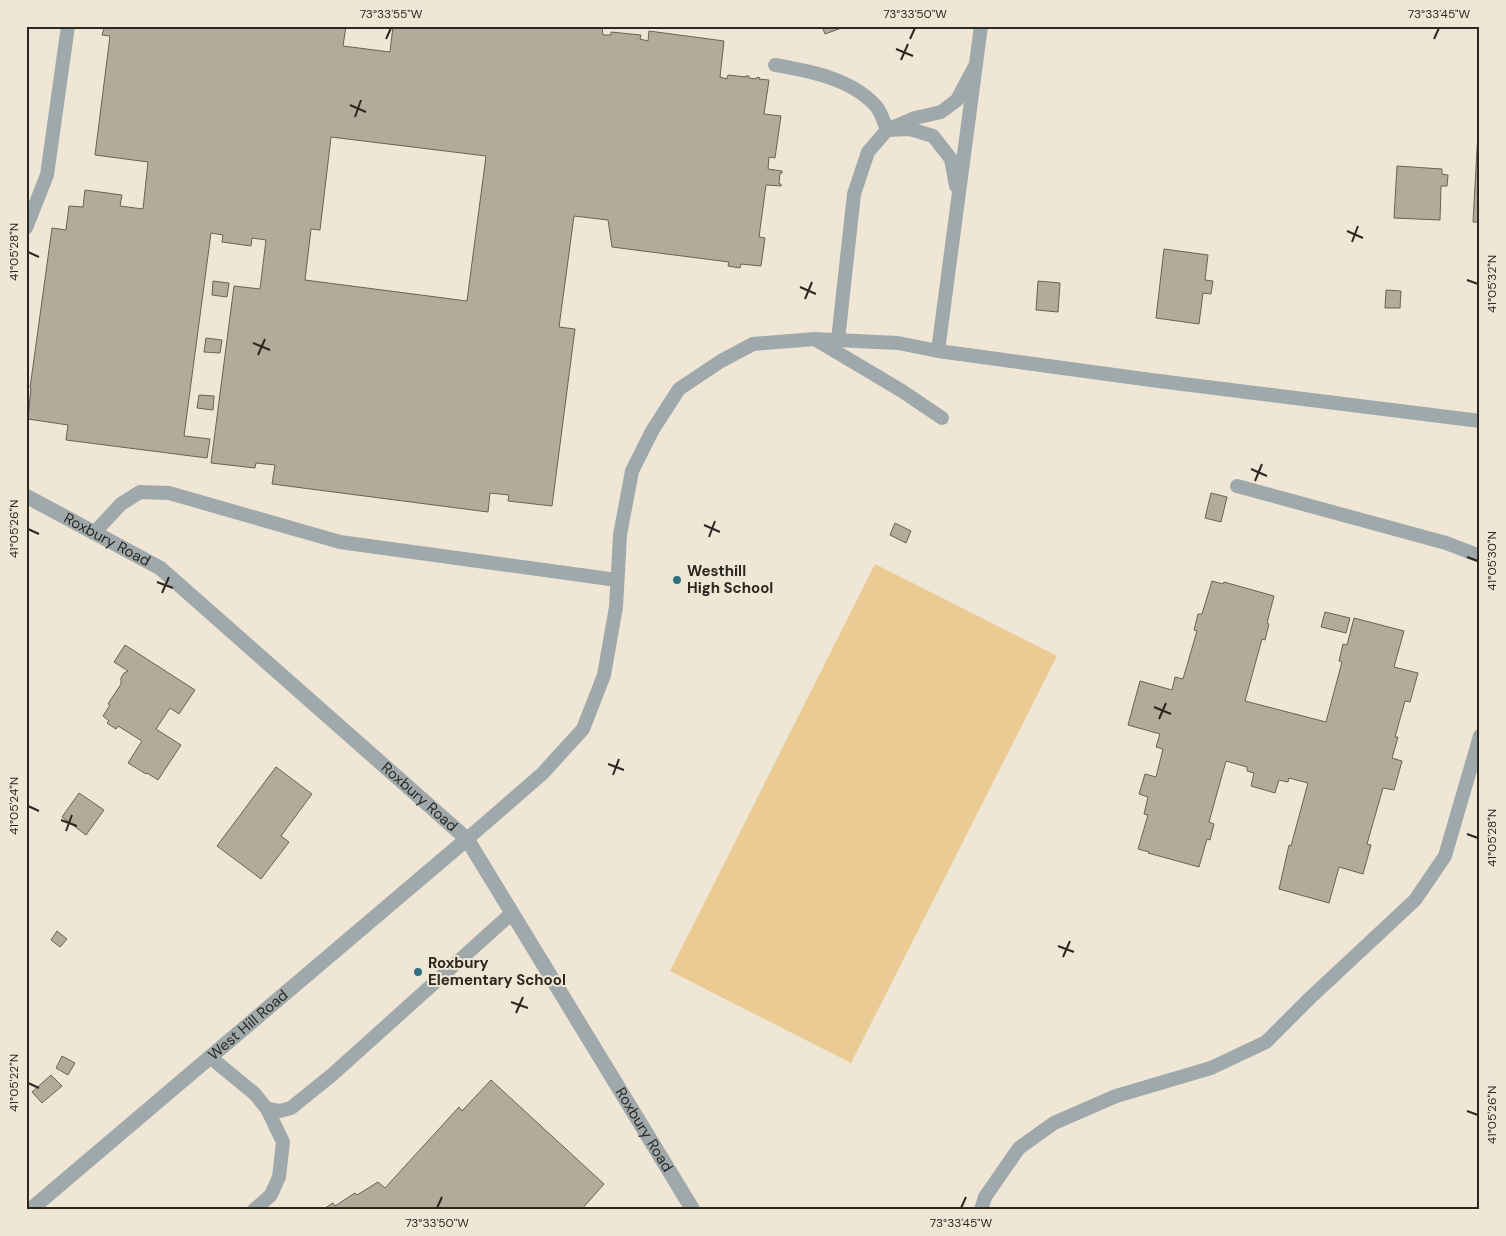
<svg xmlns="http://www.w3.org/2000/svg" width="1506" height="1236" viewBox="0 0 1506 1236" font-family="'DM Sans',sans-serif">
<style>
.green{fill:#eacb93}
.building{fill:#b4aa99;stroke:#6b6253;fill-rule:evenodd}
.lines{fill:none;stroke-linecap:round;stroke-linejoin:round}
.service{stroke:#9fa9ab;stroke-width:14}
.minor{stroke:#9fa9ab;stroke-width:15}
.tertiary{stroke:#9fa9ab;stroke-width:15}
.ticks{fill:none;stroke:#2b2721;stroke-width:2}
.poi-dot{fill:#2b727e;stroke:#f0e6d5;stroke-width:2}
.labels{text-anchor:middle;stroke-width:4;stroke-linejoin:round;paint-order:stroke}
.street-label{font-size:15px;fill:#2b2721;stroke:#f0e6d5}
.poi-label{font-size:15px;font-weight:bold;fill:#2b2721;stroke:#f0e6d5;text-anchor:start}
.neatline{fill:none;stroke:#2b2721;stroke-width:2}
.ticks-label{font-size:12px;text-anchor:middle;fill:#2b2721}
</style>
<rect width="100%" height="100%" fill="#f0e6d5"/>
<polygon class="green" points="875,564 1057,656 851,1063 670,971"/>
<g class="building">
<path d="M105,26H346L343,46L390,52L393,26H602L603,35H611V32L641,35L640,39L648,41L649,31L724,41L720,77L727,79L728,75L746,77V76H749V78L756,79L757,77L760,78L759,79L769,80L764,114L781,116L775,158L769,157L768,169L782,171V173H780L779,184H781V186L766,185L759,237L765,238L761,266L741,264L740,268L728,266L729,262L612,247L608,220L574,216L559,327L575,329L552,506L508,501L509,495L490,493L488,512L272,484L275,465L256,463L255,468L211,463L234,286L260,289L266,240L252,238L251,246L222,242L223,235L211,233L184,436L210,439L207,458L66,440L68,425L28,419L31,388H30L52,228L66,230L69,206L83,207L85,190L122,195L120,206L143,209L148,162L95,155L110,36L102,35ZM331,137L486,156L467,301L305,280L311,229L320,230Z"/>
<polygon points="822,26 847,26 825,34"/>
<polygon points="1480,96 1480,222 1473,222"/>
<polygon points="1397,166 1442,169 1442,174 1448,175 1447,186 1441,186 1440,220 1394,218"/>
<polygon points="1164,249 1208,255 1205,280 1213,281 1211,294 1203,293 1199,324 1156,318"/>
<polygon points="213,281 229,283 227,297 212,295"/>
<polygon points="1038,281 1060,283 1058,312 1036,310"/>
<polygon points="1386,290 1401,291 1400,308 1385,308"/>
<polygon points="206,338 222,340 220,353 204,352"/>
<polygon points="199,395 214,396 213,410 197,408"/>
<polygon points="1211,493 1227,497 1221,522 1205,518"/>
<polygon points="895,523 911,531 906,543 890,535"/>
<polygon points="1212,581 1223,584 1224,582 1274,596 1267,623 1269,624 1265,640 1262,639 1245,701 1326,722 1342,662 1339,661 1343,644 1347,645 1354,618 1404,631 1394,667 1418,673 1410,702 1405,701 1395,737 1398,737 1392,758 1402,761 1394,790 1383,788 1367,844 1371,845 1363,874 1339,867 1329,903 1279,889 1289,845 1291,846 1308,783 1289,778 1288,782 1279,780 1275,793 1251,786 1254,773 1247,771 1247,767 1226,761 1209,822 1214,824 1210,840 1207,839 1199,867 1148,853 1149,852 1138,849 1148,815 1144,814 1148,797 1139,794 1145,774 1156,777 1163,749 1156,747 1160,734 1128,725 1140,681 1172,690 1175,677 1183,679 1197,631 1194,630 1198,614 1202,614"/>
<polygon points="1325,612 1350,618 1346,633 1321,627"/>
<polygon points="125,645 195,690 179,714 170,708 156,729 181,745 158,780 147,773 146,774 128,763 142,741 118,726 116,729 107,723 109,721 103,716 110,705 108,704 121,684 121,678 124,673 128,671 114,662"/>
<polygon points="276,767 312,794 281,836 289,842 261,879 217,846"/>
<polygon points="79,793 104,810 86,835 62,817"/>
<polygon points="57,931 67,939 60,947 51,940"/>
<polygon points="62,1056 75,1063 68,1075 56,1068"/>
<polygon points="51,1075 62,1086 42,1103 32,1092"/>
<polygon points="491,1080 604,1184 581,1210 322,1210 333,1203 335,1206 355,1193 357,1195 378,1182 385,1188 459,1107 462,1111"/>
</g>
<g class="lines">
<g class="service">
<path d="M775,65C809,71 850,78 875,105C881,111 884,122 887,130L910,129L933,136L951,159L956,186"/>
<polyline points="26,228 47,175 68,26"/>
<polyline points="838,340 854,194 868,152 887,130 915,118 941,112 957,100 976,64"/>
<polyline points="818,341 902,391 942,418"/>
<polyline points="938,351 981,26"/>
<polyline points="1237,486 1446,543 1480,556"/>
<polyline points="94,533 121,504 140,492 169,493 340,542 617,580"/>
<polyline points="467,839 542,774 583,729 604,675 616,607 620,535 632,471 652,431 679,389 721,361 753,344 815,339 898,343 938,351 1151,380 1480,421"/>
<polyline points="210,1057 255,1094 267,1109 283,1142 279,1177 271,1195 254,1210"/>
<polyline points="267,1109 280,1111 291,1108 333,1074 512,913"/>
<polyline points="981,1210 985,1197 1019,1148 1054,1123 1116,1096 1211,1068 1266,1042 1309,999 1415,900 1445,856 1480,736"/>
</g>
<path class="minor" id="s1" d="M30,1210L467,839"/>
<path class="tertiary" id="s2" d="M26,496L160,568L467,839L693,1210"/>
</g>
<path class="ticks" d="M386,39L391,28M910,39L915,28M1434,39L1439,28M896,49L913,56M901,60L908,44M350,105L366,112M355,117L361,100M1347,231L1363,238M1352,242L1358,226M28,252L39,257M1467,280L1478,284M800,287L816,294M805,299L812,282M253,343L270,350M258,355L265,339M1251,469L1267,476M1255,481L1262,464M704,525L720,532M28,529L39,534M709,537L715,521M1467,557L1478,561M157,582L173,588M162,593L169,577M1154,707L1171,714M1159,719L1166,703M608,764L624,770M613,775L619,759M28,806L39,811M61,820L77,826M66,831L72,815M1467,834L1478,838M1058,946L1074,952M1063,957L1070,941M511,1002L528,1008M516,1013L523,997M28,1083L39,1088M1467,1111L1478,1115M437,1208L442,1197M961,1208L966,1197"/>
<g class="poi-dot">
<circle cx="677" cy="580" r="5"/>
<circle cx="418" cy="972" r="5"/>
</g>
<g class="labels">
<g class="street-label">
<text dy="5" stroke="none"><textPath href="#s2" startOffset="92">Roxbury Road</textPath></text>
<text dy="5" stroke="none"><textPath href="#s2" startOffset="498">Roxbury Road</textPath></text>
<text dy="5" stroke="none"><textPath href="#s1" startOffset="286">West Hill Road</textPath></text>
<text dy="5" stroke="none"><textPath href="#s2" startOffset="902">Roxbury Road</textPath></text>
</g>
<g class="poi-label">
<text x="687" y="576">Westhill<tspan x="687" dy="17">High School</tspan></text>
<text x="428" y="968">Roxbury<tspan x="428" dy="17">Elementary School</tspan></text>
</g>
</g>
<rect width="1506" height="1236" fill="none" stroke="#f0e6d5" stroke-width="55"/>
<rect x="28" y="28" width="1450" height="1180" class="neatline"/>
<g class="ticks-label">
<text x="391" y="18">73°33'55"W</text>
<text x="915" y="18">73°33'50"W</text>
<text x="1439" y="18">73°33'45"W</text>
<text transform="translate(14 252) rotate(-90)" y="4">41°05'28"N</text>
<text transform="translate(1492 284) rotate(-90)" y="4">41°05'32"N</text>
<text transform="translate(14 529) rotate(-90)" y="4">41°05'26"N</text>
<text transform="translate(1492 561) rotate(-90)" y="4">41°05'30"N</text>
<text transform="translate(14 806) rotate(-90)" y="4">41°05'24"N</text>
<text transform="translate(1492 838) rotate(-90)" y="4">41°05'28"N</text>
<text transform="translate(14 1083) rotate(-90)" y="4">41°05'22"N</text>
<text transform="translate(1492 1115) rotate(-90)" y="4">41°05'26"N</text>
<text x="437" y="1227">73°33'50"W</text>
<text x="961" y="1227">73°33'45"W</text>
</g>
</svg>
